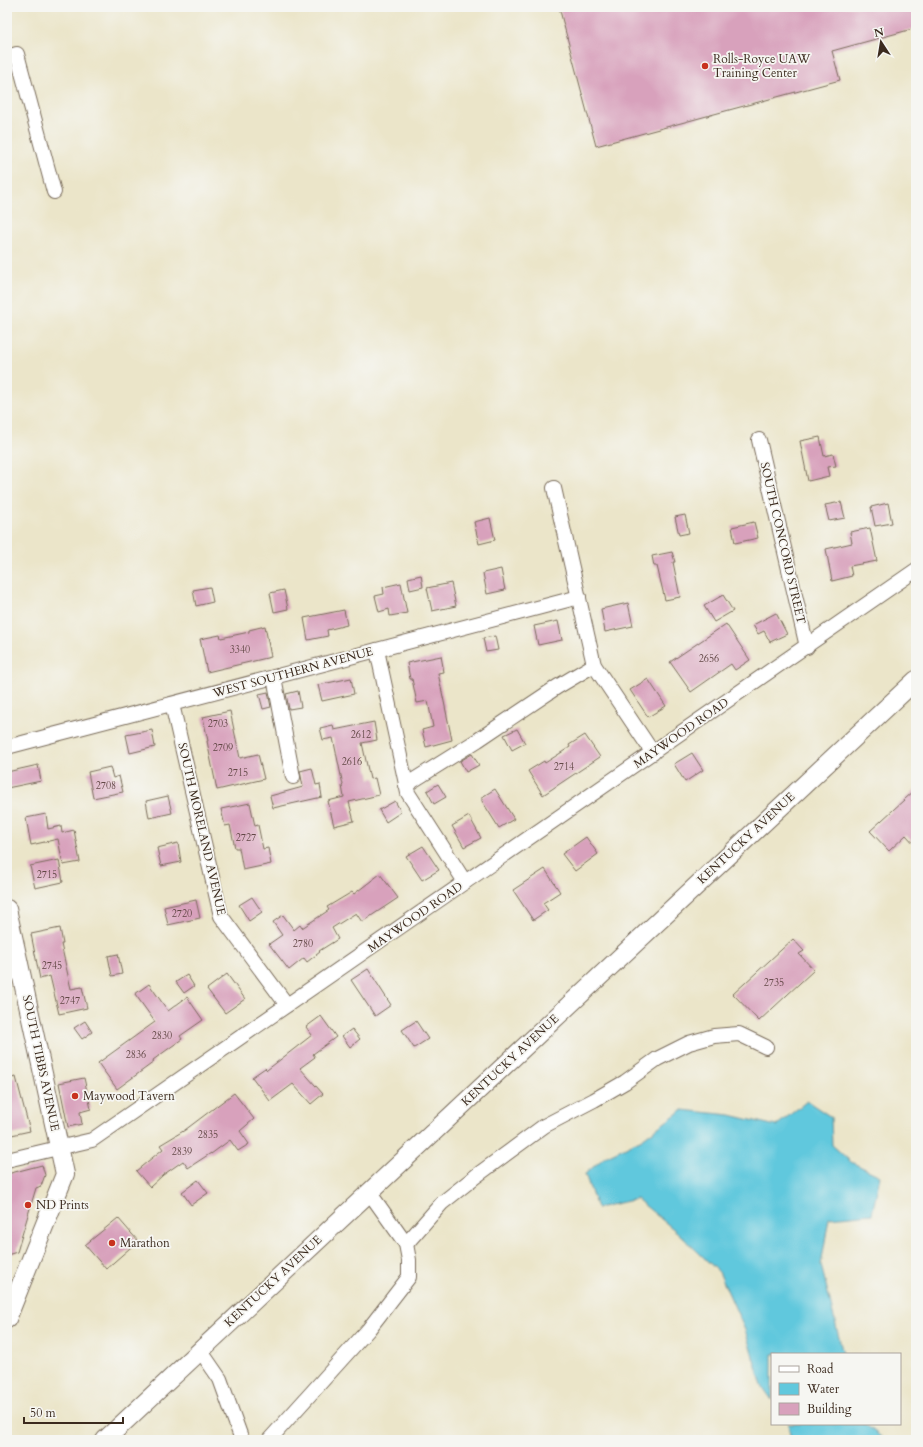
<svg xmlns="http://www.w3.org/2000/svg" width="923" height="1447" viewBox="0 0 923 1447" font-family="Cardo,serif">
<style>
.water{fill:#61c8dd;stroke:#4e797e}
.building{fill:#d8a1bc}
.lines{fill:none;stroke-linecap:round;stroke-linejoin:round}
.minor-casing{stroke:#796b5a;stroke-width:16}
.major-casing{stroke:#796b5a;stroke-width:20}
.minor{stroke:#fff;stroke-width:14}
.major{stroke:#fff;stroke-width:18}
.poi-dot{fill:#c8321e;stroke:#f6f6f2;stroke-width:1.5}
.labels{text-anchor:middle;stroke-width:3.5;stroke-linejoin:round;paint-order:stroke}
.number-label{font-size:10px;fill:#624846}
.poi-label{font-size:12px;fill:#3b2a1e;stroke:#f6f6f2;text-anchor:start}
.street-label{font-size:12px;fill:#3b2a1e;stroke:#f6f6f2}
</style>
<rect width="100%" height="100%" fill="#f6f6f2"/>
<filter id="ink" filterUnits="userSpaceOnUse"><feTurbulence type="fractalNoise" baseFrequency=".025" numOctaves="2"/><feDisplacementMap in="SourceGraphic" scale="8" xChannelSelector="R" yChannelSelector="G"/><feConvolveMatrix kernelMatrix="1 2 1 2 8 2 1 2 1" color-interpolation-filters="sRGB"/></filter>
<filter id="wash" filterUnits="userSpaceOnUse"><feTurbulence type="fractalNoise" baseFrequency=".012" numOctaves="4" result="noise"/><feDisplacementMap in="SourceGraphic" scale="16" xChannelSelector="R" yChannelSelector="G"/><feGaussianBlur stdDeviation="0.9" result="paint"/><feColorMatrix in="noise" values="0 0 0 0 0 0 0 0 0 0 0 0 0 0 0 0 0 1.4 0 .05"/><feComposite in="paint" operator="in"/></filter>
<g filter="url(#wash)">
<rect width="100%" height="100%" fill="#ebe5c9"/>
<g class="water">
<polygon points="807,1101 831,1117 832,1145 851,1162 880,1176 872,1214 829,1218 821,1265 843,1354 772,1354 772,1400 762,1386 745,1330 719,1272 677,1232 637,1199 597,1208 585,1174 605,1157 642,1139 682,1110 730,1115 776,1126"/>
<polygon points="788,1424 865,1424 885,1440 791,1440"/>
</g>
<g id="blocks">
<g class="building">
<polygon points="559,7 916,7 916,28 832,51 840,80 596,146"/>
<polygon points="820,437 824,456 833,454 836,466 827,467 829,476 808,481 800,441"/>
<polygon points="841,502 845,518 829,521 825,505"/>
<polygon points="888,503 892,523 875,526 871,507"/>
<polygon points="685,515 689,533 679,535 675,517"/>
<polygon points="490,518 495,540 479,544 474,522"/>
<polygon points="754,522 758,538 735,543 732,527"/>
<polygon points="870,528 877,561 850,566 852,576 832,581 826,549 852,543 850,532"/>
<polygon points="672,552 675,562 673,562 680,597 665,600 657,566 654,566 652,556"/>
<polygon points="501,569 505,590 487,594 483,573"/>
<polygon points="421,575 423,587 410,590 408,578"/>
<polygon points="401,583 407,613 390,616 389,609 379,612 375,596 384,594 383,587"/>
<polygon points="451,583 456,606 432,611 427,588"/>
<polygon points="210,587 213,602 196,606 193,590"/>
<polygon points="284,590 288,609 274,612 270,593"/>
<polygon points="723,595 733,611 714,622 704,606"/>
<polygon points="628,603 633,626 605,632 601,609"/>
<polygon points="344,610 347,625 327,630 328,636 308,640 304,618"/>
<polygon points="776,613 787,634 770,642 764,631 758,634 753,625"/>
<polygon points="558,621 562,640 538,645 534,626"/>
<polygon points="726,624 750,660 735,670 731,664 691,692 670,662"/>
<polygon points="265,626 271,657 207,672 200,639 220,635 221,638 249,632 249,630"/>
<polygon points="495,636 498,650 486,652 483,638"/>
<polygon points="441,656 444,672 438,673 452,740 426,747 422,730 433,727 428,701 417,703 412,679 410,679 407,663"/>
<polygon points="351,678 354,694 322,701 318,685"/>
<polygon points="648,679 666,706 648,717 630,690"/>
<polygon points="298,691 301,707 289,709 286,694"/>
<polygon points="268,692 271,707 263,709 259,694"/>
<polygon points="230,711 240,758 258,754 264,779 217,790 207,741 208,741 203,717"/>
<polygon points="374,722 377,740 362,743 370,779 375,778 379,795 349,802 354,821 334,826 328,801 344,797 342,786 343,785 333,738 323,740 320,728 333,725 334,730"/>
<polygon points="517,729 525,743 512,750 504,735"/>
<polygon points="152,730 155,747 130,753 126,735"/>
<polygon points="585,735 600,757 543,795 528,771 544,761 545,763 570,747 569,745"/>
<polygon points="692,753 703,770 685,782 674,764"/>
<polygon points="472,754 479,765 466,772 460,761"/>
<polygon points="38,765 41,781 7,788 7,772"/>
<polygon points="110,767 113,778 119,776 123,792 93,798 88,772"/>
<polygon points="312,768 316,785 320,784 322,797 273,808 270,796 303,787 300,771"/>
<polygon points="438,784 446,797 434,804 427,791"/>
<polygon points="495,789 514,819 499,828 482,801 482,797"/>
<polygon points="916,789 916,846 906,835 889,851 870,831"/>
<polygon points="168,796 172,813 149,818 146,801"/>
<polygon points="395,801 401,812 386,822 379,810"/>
<polygon points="250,803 255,826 258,825 263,849 268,848 271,864 243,870 239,848 235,848 230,825 225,826 221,809"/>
<polygon points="46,814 48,829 61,826 62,833 74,830 80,862 63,865 58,839 31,845 26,818"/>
<polygon points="469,816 481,838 464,847 452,826"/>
<polygon points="586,837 598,854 575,871 562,854"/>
<polygon points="178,843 181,862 161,866 157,848"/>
<polygon points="423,846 439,870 422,880 406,856"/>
<polygon points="59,860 63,882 35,888 30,866"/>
<polygon points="545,869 560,892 543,903 548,910 533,920 513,890"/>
<polygon points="380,874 398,898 362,922 356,913 332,928 338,939 319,951 320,952 307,962 304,958 289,970 269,944 282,935 273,922 283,915 294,930 300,925 302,928 329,910 327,907 352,892 354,894"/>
<polygon points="252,897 262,912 249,921 239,905"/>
<polygon points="196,900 200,918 168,925 164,907"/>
<polygon points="60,928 63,944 61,944 71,989 82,987 87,1008 59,1014 50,976 40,979 31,934"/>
<polygon points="793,939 804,951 799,954 814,970 759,1021 733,994"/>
<polygon points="118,954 122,974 112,976 108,956"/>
<polygon points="368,969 391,1005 375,1016 351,980"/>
<polygon points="227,974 245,999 225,1013 207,989"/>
<polygon points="187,975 194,986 184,993 176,982"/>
<polygon points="149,984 168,1011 187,997 203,1020 180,1036 182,1039 153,1060 154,1062 117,1089 98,1063 155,1022 135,994"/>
<polygon points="321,1016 336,1037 313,1054 315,1057 300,1068 323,1094 311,1104 293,1084 270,1101 252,1077 265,1068 267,1070 312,1035 306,1027"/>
<polygon points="85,1021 92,1032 82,1039 74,1028"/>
<polygon points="416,1021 428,1039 414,1048 402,1030"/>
<polygon points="352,1029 360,1039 350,1047 342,1036"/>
<polygon points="16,1077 30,1131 7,1136 7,1079"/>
<polygon points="84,1078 91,1109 80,1112 82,1124 68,1127 59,1083"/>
<polygon points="234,1093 254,1119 240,1131 249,1144 238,1151 230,1140 211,1154 211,1153 188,1168 183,1161 163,1175 150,1187 136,1171 163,1149 160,1145 185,1130"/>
<polygon points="42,1165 45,1175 41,1186 36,1188 17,1252 7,1255 7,1174"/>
<polygon points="198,1180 208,1193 191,1205 182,1192"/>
<polygon points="118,1218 138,1241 106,1269 85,1245"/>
</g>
</g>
</g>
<g filter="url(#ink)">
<use href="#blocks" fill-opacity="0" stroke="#796b5a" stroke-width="1"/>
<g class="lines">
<g class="minor-casing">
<g id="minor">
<polyline points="7,57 17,54 54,192"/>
<polyline points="759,440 807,647"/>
<polyline points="554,488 594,665 653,753"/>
<polyline points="377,650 408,793 465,882"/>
<polyline points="274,677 293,777"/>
<polyline points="172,704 221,916 287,1005"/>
<polyline points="7,747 579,597"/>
<polyline points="406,785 478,740 557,687 594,665"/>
<polyline points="7,1160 92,1140 916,570"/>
<polyline points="406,1244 442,1203 476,1176 544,1126 594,1100 625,1082 657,1059 689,1043 714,1036 739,1034 766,1047"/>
<polyline points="200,1350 220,1379 242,1440"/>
<polyline points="269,1440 368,1330 409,1277 409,1260 406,1244 369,1192"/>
</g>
</g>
<g class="major-casing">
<g id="major">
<polyline points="7,909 65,1174 7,1319"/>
<polyline points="105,1440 916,680"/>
</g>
</g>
<use href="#minor" class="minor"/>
<use href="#major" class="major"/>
</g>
</g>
<g class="poi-dot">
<circle cx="705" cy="66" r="4"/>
<circle cx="75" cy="1096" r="4"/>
<circle cx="28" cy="1205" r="4"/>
<circle cx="112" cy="1243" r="4"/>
</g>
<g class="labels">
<g class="number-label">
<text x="240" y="653">3340</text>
<text x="709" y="662">2656</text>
<text x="218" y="727">2703</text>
<text x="361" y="738">2612</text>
<text x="223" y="751">2709</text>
<text x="352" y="765">2616</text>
<text x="564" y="770">2714</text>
<text x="238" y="776">2715</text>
<text x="106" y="789">2708</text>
<text x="246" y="841">2727</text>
<text x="47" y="878">2715</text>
<text x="182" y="917">2720</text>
<text x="303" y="947">2780</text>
<text x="52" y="969">2745</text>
<text x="774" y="986">2735</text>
<text x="70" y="1004">2747</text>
<text x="162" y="1039">2830</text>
<text x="136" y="1058">2836</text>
<text x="208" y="1138">2835</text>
<text x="182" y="1155">2839</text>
</g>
<g class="poi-label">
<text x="713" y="63">Rolls-Royce UAW<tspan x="713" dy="14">Training Center</tspan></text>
<text x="83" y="1100">Maywood Tavern</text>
<text x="36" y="1209">ND Prints</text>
<text x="120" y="1247">Marathon</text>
</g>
<g class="street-label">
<text transform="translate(783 543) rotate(77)" y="4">SOUTH CONCORD STREET</text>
<text transform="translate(293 672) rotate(-15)" y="4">WEST SOUTHERN AVENUE</text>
<text transform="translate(681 733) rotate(-35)" y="4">MAYWOOD ROAD</text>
<text transform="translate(202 829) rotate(77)" y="4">SOUTH MORELAND AVENUE</text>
<text transform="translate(746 838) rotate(-43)" y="4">KENTUCKY AVENUE</text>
<text transform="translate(415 917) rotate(-35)" y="4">MAYWOOD ROAD</text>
<text transform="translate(510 1060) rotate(-43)" y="4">KENTUCKY AVENUE</text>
<text transform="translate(41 1063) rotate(78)" y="4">SOUTH TIBBS AVENUE</text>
<text transform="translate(273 1281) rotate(-43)" y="4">KENTUCKY AVENUE</text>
</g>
</g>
<rect width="923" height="1447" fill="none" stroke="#f6f6f2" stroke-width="24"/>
<rect x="771" y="1353" width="130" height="72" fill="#f6f6f2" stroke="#aba49d"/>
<rect x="779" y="1366" width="20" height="6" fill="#ffffff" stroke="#aba49d"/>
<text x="807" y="1373" font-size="12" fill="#3b2a1e">Road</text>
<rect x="779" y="1383" width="20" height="12" fill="#61c8dd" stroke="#aba49d"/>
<text x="807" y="1393" font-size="12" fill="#3b2a1e">Water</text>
<rect x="779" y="1403" width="20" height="12" fill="#d8a1bc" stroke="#aba49d"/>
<text x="807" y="1413" font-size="12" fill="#3b2a1e">Building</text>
<g transform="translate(881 42) rotate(348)" stroke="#f6f6f2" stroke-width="3" paint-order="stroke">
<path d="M0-3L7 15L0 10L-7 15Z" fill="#3b2a1e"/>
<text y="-6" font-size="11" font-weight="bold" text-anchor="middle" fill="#3b2a1e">N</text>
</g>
<path d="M24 1417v6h99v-6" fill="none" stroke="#3b2a1e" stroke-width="2"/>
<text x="30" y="1417" font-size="12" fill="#3b2a1e" stroke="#f6f6f2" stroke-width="3" paint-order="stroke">50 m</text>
</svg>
